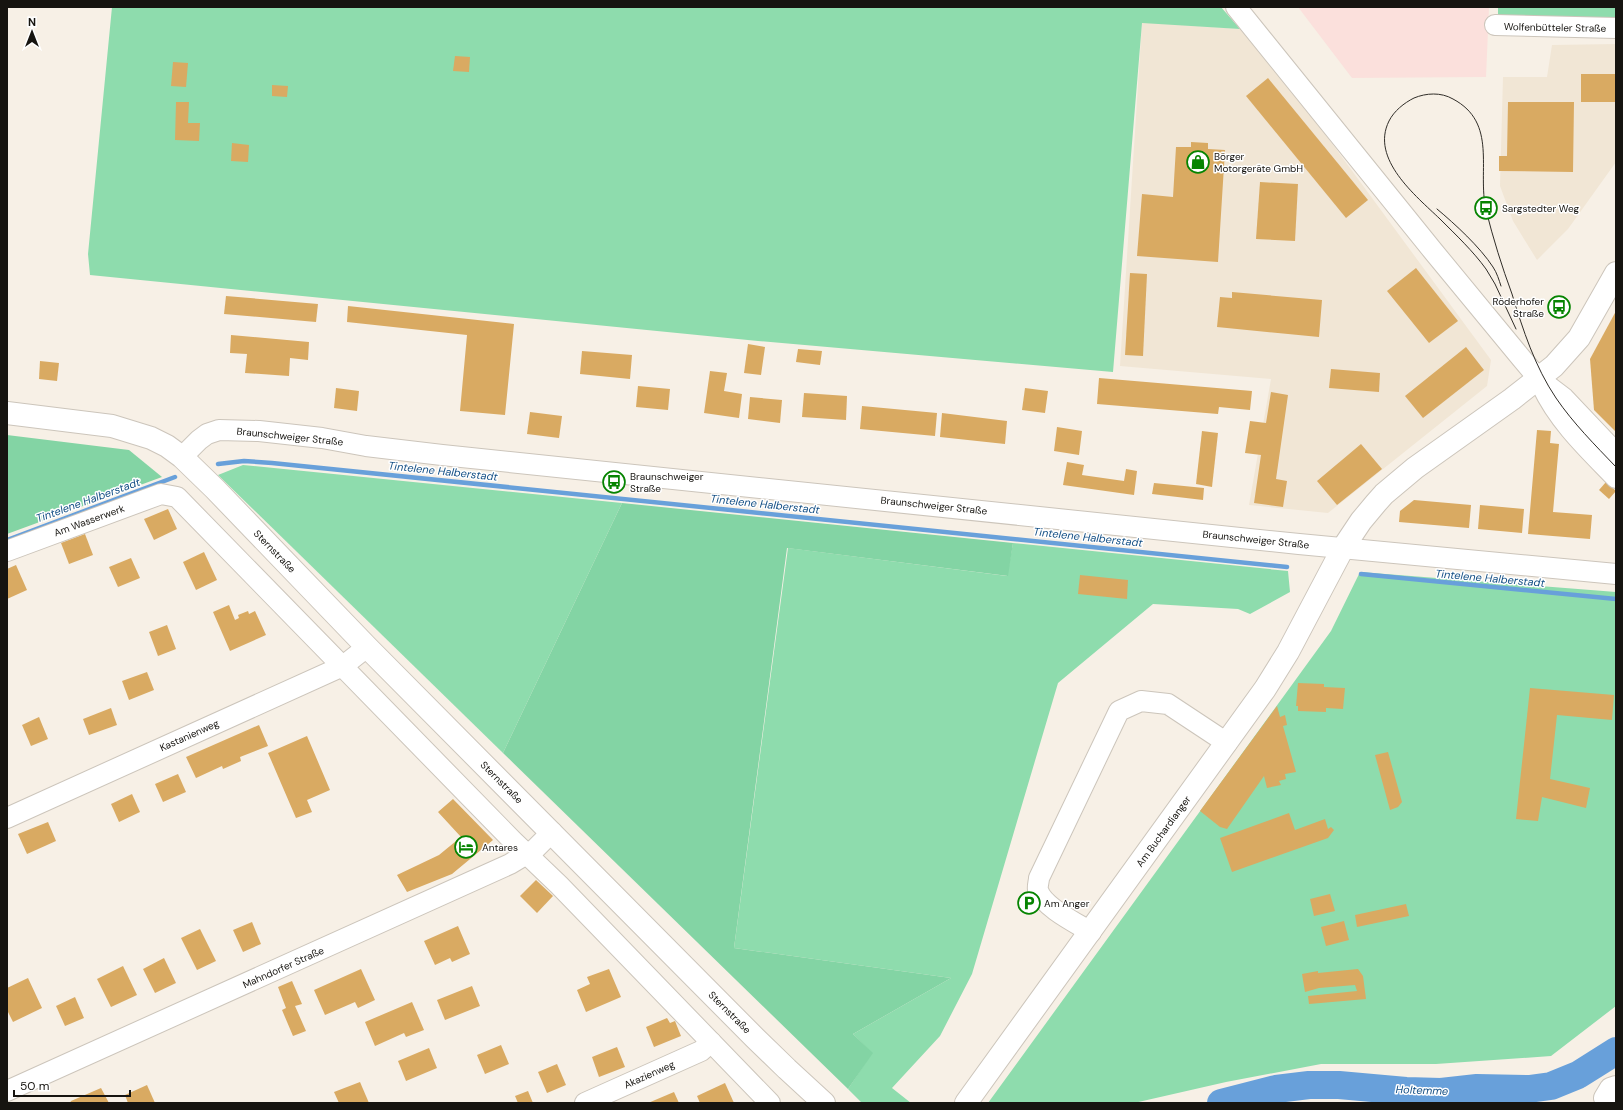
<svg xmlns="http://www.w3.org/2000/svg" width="1623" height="1110" viewBox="0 0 1623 1110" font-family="'DM Sans',sans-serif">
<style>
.built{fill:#f1e6d5}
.education{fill:#fbe0dc}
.green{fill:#8edcad}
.forest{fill:#83d4a4}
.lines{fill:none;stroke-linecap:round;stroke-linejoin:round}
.stream{stroke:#68a0da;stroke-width:4.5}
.river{stroke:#68a0da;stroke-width:28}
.building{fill:#d9aa62}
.minor-casing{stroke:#ccc5bb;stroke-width:22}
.major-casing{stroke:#ccc5bb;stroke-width:24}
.minor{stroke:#fff;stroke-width:20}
.major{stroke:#fff;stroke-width:22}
.tram{stroke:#302d28;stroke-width:1}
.labels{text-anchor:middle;stroke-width:3;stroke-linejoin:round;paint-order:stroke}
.street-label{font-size:10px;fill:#161410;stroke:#fff}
.poi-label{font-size:10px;fill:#161410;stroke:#fff;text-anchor:start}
.water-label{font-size:11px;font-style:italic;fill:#134f85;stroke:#fff}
</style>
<rect width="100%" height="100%" fill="#f7f0e6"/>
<g class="built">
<polygon points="1142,22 1240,29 1314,119 1491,360 1487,386 1328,513 1249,505 1271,379 1120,366"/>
<polygon points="1616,44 1616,162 1568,229 1537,260 1513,221 1500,186 1503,77 1547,77 1552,45"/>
</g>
<polygon class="education" points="1298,7 1489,7 1486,77 1352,78"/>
<g class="green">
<polygon points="112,7 1221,7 1240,29 1142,23 1113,372 758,341 90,275 88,254"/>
<polygon points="1498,7 1616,7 1616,23 1498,21"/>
<polygon points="243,465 622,503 503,753 218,475"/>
<polygon points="1013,543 1288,571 1290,592 1250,614 1238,609 1153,604 1058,683 972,974 940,1036 892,1088 911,1103 862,1103 848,1089 872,1053 853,1034 951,978 734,948 788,548 1007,576"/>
<polygon points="1360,572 1616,592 1616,1006 1551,1056 1436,1064 1321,1064 1226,1082 1134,1103 988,1103 1331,631"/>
</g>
<g class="forest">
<polygon points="7,435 129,450 162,477 7,534"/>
<polygon points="622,503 1013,543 1008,576 787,548 734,948 951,978 853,1034 873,1053 848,1089 503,753"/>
</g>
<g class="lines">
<g class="stream">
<polyline points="218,464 244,461 272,463 1287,567"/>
<polyline points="7,540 175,477"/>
<polyline points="1361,574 1616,599"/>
</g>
<polyline class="river" points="1221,1103 1276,1089 1309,1085 1339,1085 1406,1091 1441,1092 1477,1088 1529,1089 1551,1086 1578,1075 1616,1051"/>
</g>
<g class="building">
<polygon points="455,56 470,57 469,72 453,71"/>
<polygon points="173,62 188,63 186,87 171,86"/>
<rect x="1581" y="74" width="35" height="28"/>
<polygon points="1268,78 1368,200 1346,218 1246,96"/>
<polygon points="272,85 288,86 287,97 272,96"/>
<polygon points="176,102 189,102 188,123 200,123 199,141 175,140"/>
<polygon points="1508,102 1574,102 1573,172 1499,171 1499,156 1507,156"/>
<polygon points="1191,142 1208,143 1208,149 1225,150 1218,262 1137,256 1142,194 1173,197 1176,147 1191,147"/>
<polygon points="232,143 249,145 248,162 231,161"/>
<polygon points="1260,182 1298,184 1295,241 1256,239"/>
<polygon points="1416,268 1458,321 1429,343 1387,291"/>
<polygon points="1130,273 1147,274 1143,356 1125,355"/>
<polygon points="1232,292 1322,300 1319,337 1217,327 1220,297 1232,298"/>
<polygon points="226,296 318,304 316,322 224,314"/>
<polygon points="348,306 514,324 505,415 460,411 467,335 347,322"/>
<polygon points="1616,311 1616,432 1594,410 1590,359"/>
<polygon points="231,335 309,342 308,360 290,358 289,376 245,373 247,354 230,353"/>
<polygon points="748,344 765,347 761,375 744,373"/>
<polygon points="1466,347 1484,370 1423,418 1405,396"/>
<polygon points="798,349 822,351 820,365 796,362"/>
<polygon points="582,351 632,355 630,379 580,374"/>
<polygon points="40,361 59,363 57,381 39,379"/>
<polygon points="1331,369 1380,373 1379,392 1329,388"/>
<polygon points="710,371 727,373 724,391 742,394 739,418 704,413"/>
<polygon points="1099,378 1252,391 1250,410 1219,407 1218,414 1097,404"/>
<polygon points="638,386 670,389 668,410 636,407"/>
<polygon points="336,388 359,391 357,411 334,408"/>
<polygon points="1025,388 1048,391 1045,413 1022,410"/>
<polygon points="1271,392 1288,395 1276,479 1287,481 1283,507 1254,503 1261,455 1245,453 1250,421 1266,423"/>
<polygon points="804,393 847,396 846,420 802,417"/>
<polygon points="750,397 782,400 780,423 748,419"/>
<polygon points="862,406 937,413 935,436 860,429"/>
<polygon points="530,412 562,416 559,438 527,434"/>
<polygon points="942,413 1007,421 1005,444 940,437"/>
<polygon points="1057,427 1082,431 1079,455 1054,451"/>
<polygon points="1537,430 1551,431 1550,443 1559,444 1553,512 1592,515 1590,539 1528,534"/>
<polygon points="1202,431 1218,433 1212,487 1196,484"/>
<polygon points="1361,444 1382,469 1337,505 1317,481"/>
<polygon points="1067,462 1084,465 1082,475 1124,481 1126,469 1137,471 1134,495 1063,485"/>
<polygon points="1606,482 1616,491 1609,499 1599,490"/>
<polygon points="1154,483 1204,488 1203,500 1152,494"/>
<polygon points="1414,500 1471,505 1469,528 1399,522 1400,511"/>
<polygon points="1480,505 1524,509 1522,533 1478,529"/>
<polygon points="168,509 177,529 154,540 144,519"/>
<polygon points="85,534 93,555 69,564 61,543"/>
<polygon points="204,552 217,580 196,590 183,562"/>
<polygon points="131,558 140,578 118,587 109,567"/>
<polygon points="16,565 27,590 7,599 7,569"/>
<polygon points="1080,575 1128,580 1127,599 1078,594"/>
<polygon points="229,605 235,620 239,618 238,615 248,611 249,614 255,611 266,635 230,651 213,612"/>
<polygon points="167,625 176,649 158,656 149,632"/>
<polygon points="147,672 154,690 129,700 122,681"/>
<polygon points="1298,683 1324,684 1324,687 1345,688 1343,709 1326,708 1326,712 1298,711 1298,706 1296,706"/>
<polygon points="1530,688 1614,695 1612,720 1557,715 1550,779 1590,788 1586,808 1542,797 1538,821 1516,819"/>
<polygon points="1277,706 1280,717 1285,715 1287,725 1283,726 1296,772 1285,774 1286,779 1279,781 1281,785 1267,788 1264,776 1227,829 1220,827 1200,811"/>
<polygon points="111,708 117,725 89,735 83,719"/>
<polygon points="39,717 48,739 31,746 22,725"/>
<polygon points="259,725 268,746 240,757 241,761 223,769 222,766 196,778 186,757"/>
<polygon points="307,736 330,790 307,800 312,812 296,818 268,753"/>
<polygon points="1388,752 1402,802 1398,807 1390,810 1375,755"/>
<polygon points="178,774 186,792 163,802 155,784"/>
<polygon points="132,794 140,812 119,822 111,804"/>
<polygon points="453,799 493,840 452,874 407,892 397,875 439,855 461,837 438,812"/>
<polygon points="1289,813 1295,830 1325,819 1328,829 1331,827 1334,830 1328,838 1232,872 1220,838"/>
<polygon points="48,822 56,841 27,854 18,834"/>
<polygon points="536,880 553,896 537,913 520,896"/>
<polygon points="1330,894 1335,911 1314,916 1310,899"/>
<polygon points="1406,904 1409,916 1357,927 1355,915"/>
<polygon points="1344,921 1349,940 1326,946 1321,927"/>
<polygon points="252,922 261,944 243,952 233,930"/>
<polygon points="458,926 470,954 452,962 450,958 435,965 424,941"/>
<polygon points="200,929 216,961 197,970 181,938"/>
<polygon points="164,958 176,983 155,993 143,969"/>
<polygon points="123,966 137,995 111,1007 97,979"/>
<polygon points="361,969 375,1000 358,1008 355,1002 325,1015 314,990"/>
<polygon points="609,969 621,997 586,1012 577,990 590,984 587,977"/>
<polygon points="1358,969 1363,976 1366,999 1309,1004 1308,996 1357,991 1355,985 1319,988 1305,992 1302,974 1318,971 1318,973"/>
<polygon points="28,978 42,1008 13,1022 7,1010 7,988"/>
<polygon points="292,981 302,1004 295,1006 306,1031 293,1036 282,1010 286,1008 278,987"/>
<polygon points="472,986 480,1006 445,1020 437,1000"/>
<polygon points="75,997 84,1018 65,1026 56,1006"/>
<polygon points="412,1002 424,1030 406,1037 404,1033 375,1046 365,1022"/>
<polygon points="667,1018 670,1023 675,1021 681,1036 654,1047 646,1027"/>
<polygon points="501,1045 509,1064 485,1074 477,1055"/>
<polygon points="617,1047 625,1067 599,1077 592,1057"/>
<polygon points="429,1048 437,1068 406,1081 398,1061"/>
<polygon points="557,1064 566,1085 547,1093 538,1072"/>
<polygon points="360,1082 369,1103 339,1103 334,1092"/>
<polygon points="725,1083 734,1103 700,1103 697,1096"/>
<polygon points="147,1085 155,1103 128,1103 125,1095"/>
<polygon points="101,1088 109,1103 70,1103 71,1101"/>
<polygon points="528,1091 533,1103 518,1103 515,1096"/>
<polygon points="674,1092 679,1103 648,1103"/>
</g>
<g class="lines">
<g class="minor-casing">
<g id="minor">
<polyline points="1236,7 1433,251 1522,359 1539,379 1564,398 1616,453"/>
<polyline points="1495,25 1616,28"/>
<path d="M1542,386C1559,422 1588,449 1616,478"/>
<polyline points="182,457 199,440 207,434 219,430 259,431 322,438 366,446 442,455 1299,544 1616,574"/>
<polyline points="7,551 161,494 177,497 513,841 559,885 770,1103"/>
<polyline points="7,818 343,666 367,647"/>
<path d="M1091,932C1076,923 1043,907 1038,890C1037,887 1039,881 1039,878L1119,711L1141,701L1168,704L1227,743"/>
<polyline points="7,1091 510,864 535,849 552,832"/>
<polyline points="585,1103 701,1051 711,1042"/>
<polyline points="1606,1103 1604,1098 1610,1088 1616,1086"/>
</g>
</g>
<g class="major-casing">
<g id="major">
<polyline points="7,413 112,426 151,438 167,446 182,457 215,489 367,647 755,1038 787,1069 824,1103"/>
<polyline points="966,1103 1265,689 1288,652 1343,548 1361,521 1376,503 1384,494 1415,468 1512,399 1554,366 1579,338 1616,273"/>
</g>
</g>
<use href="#minor" class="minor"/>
<use href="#major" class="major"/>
<g class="tram">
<path d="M1437,209C1455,224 1480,247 1493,267C1497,273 1499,280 1501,286"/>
<path d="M1516,329L1495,284L1486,269C1473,251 1456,235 1440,219C1416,196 1370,159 1389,121C1394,111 1404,103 1414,98C1426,93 1441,92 1453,99C1498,123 1477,170 1486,210C1493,238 1502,267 1512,294C1523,330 1535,367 1556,398C1573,423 1595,445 1616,467"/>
</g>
</g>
<defs>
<g id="shop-ring" transform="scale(1.15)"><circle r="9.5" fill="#fff" stroke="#068401" stroke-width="1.5"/><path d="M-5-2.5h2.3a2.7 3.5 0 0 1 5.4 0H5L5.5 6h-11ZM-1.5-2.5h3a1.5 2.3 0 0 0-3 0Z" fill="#068401"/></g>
<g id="bus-ring" transform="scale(1.15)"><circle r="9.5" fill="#fff" stroke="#068401" stroke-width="1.5"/><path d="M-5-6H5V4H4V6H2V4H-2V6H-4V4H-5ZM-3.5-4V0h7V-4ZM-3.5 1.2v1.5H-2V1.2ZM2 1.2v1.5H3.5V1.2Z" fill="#068401"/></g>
<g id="hotel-ring" transform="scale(1.15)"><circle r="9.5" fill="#fff" stroke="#068401" stroke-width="1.5"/><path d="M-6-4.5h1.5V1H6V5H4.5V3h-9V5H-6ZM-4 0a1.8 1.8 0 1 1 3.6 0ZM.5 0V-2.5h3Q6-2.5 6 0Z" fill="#068401"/></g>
<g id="parking-ring" transform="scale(1.15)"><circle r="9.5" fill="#fff" stroke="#068401" stroke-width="1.5"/><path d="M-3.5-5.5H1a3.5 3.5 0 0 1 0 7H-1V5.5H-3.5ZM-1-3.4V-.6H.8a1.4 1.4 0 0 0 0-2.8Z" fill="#068401"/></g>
</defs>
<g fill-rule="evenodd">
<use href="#shop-ring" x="1198" y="162"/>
<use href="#bus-ring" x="1486" y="208"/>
<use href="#bus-ring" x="1559" y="307"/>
<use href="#bus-ring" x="614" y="482"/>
<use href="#hotel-ring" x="466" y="847"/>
<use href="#parking-ring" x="1029" y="903"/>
</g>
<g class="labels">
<g class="street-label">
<text transform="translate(1555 27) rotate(1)" y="4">Wolfenbütteler Straße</text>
<text transform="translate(290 436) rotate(6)" y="4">Braunschweiger Straße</text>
<text transform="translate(934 505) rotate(6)" y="4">Braunschweiger Straße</text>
<text transform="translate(89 520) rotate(-20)" y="4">Am Wasserwerk</text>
<text transform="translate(1256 539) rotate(6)" y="4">Braunschweiger Straße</text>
<text transform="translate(275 551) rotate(46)" y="4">Sternstraße</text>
<text transform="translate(189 735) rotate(-24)" y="4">Kastanienweg</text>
<text transform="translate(502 782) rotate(45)" y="4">Sternstraße</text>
<text transform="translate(1163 831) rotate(-54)" y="4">Am Buchardianger</text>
<text transform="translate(283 967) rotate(-24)" y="4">Mahndorfer Straße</text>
<text transform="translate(730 1012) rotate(45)" y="4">Sternstraße</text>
<text transform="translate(649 1074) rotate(-24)" y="4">Akazienweg</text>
</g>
<g class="poi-label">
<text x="1214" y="160">Börger<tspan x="1214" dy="12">Motorgeräte GmbH</tspan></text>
<text x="1502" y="212">Sargstedter Weg</text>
<text x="1544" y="305" text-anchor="end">Röderhofer<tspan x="1544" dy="12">Straße</tspan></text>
<text x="630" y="480">Braunschweiger<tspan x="630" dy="12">Straße</tspan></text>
<text x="482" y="851">Antares</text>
<text x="1044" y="907">Am Anger</text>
</g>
<g class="water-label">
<text transform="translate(443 471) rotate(6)" y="4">Tintelene Halberstadt</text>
<text transform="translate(88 500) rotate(-20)" y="4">Tintelene Halberstadt</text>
<text transform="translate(765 504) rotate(6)" y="4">Tintelene Halberstadt</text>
<text transform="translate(1088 537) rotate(6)" y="4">Tintelene Halberstadt</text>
<text transform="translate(1490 578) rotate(5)" y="4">Tintelene Halberstadt</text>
<text transform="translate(1422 1090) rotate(2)" y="4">Holtemme</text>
</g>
</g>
<rect width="1623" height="1110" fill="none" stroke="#161410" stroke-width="16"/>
<g transform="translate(32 32)" stroke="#ffffff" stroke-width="3" paint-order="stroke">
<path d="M0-3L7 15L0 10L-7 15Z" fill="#161410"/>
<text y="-6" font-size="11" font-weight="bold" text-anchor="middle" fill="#161410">N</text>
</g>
<path d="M14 1090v6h116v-6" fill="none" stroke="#161410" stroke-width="2"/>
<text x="20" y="1090" font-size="12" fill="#161410" stroke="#ffffff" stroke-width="3" paint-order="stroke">50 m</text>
</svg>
